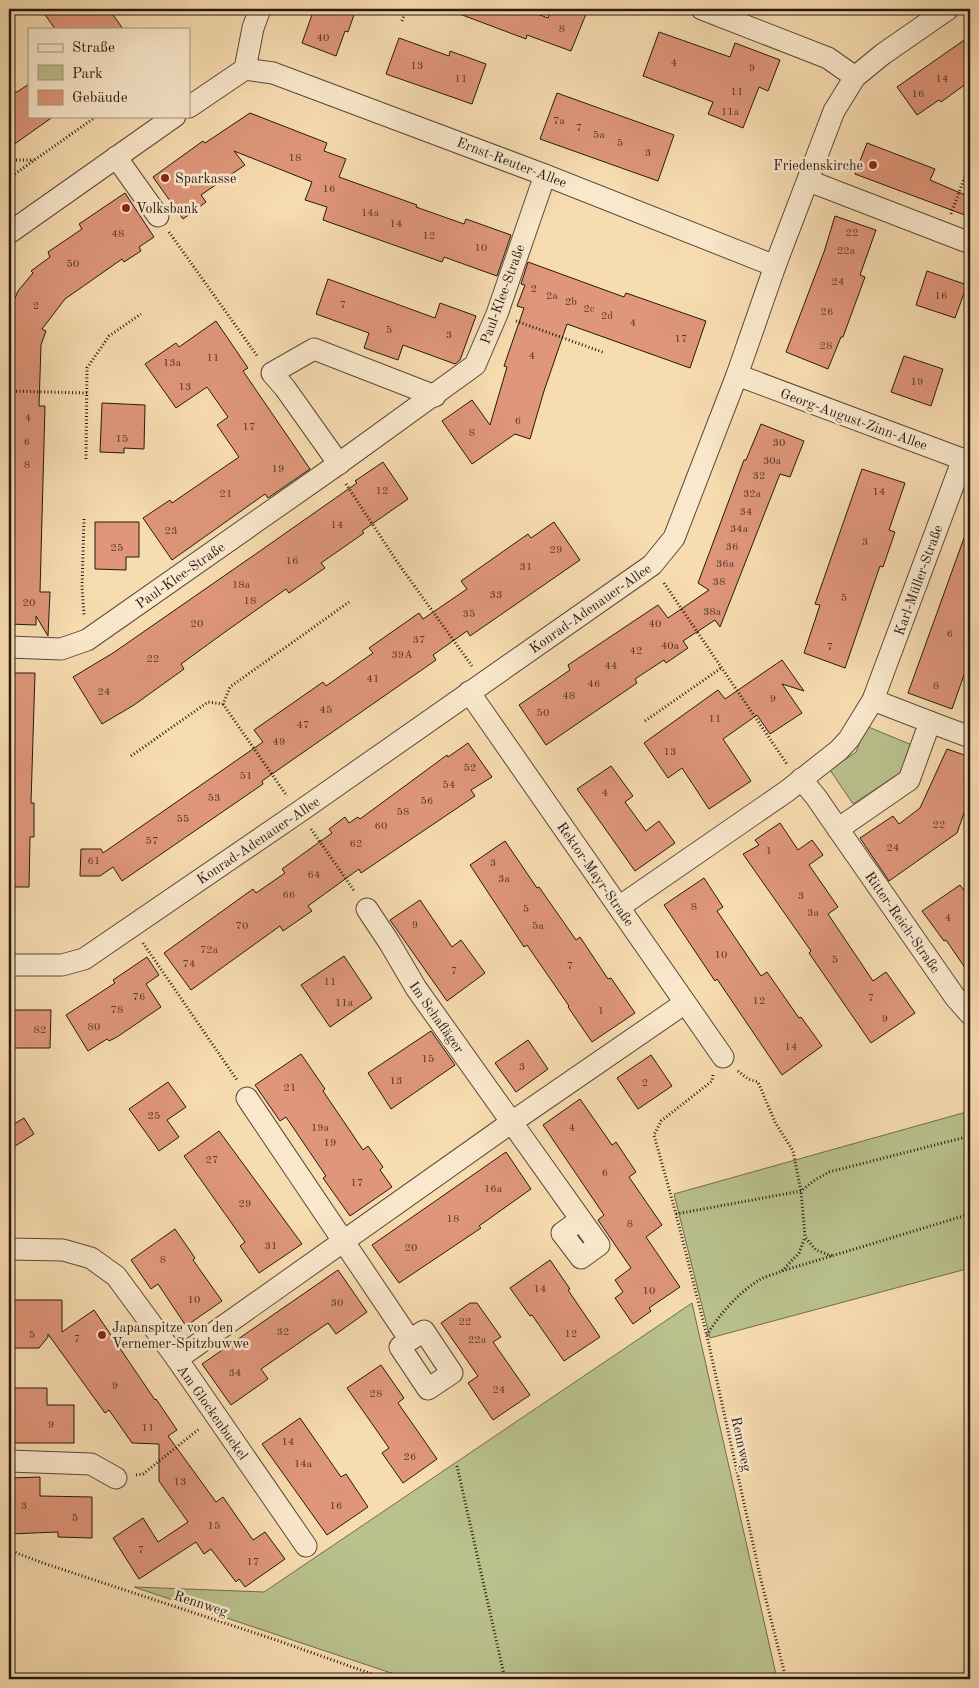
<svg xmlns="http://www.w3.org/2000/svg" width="979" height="1688" viewBox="0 0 979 1688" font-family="'Old Standard TT',serif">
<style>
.green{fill:#b9c18d;stroke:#706c50}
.building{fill:#df967a;stroke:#261812}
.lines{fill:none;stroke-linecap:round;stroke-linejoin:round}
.minor-casing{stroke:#5a493a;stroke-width:23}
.path{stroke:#261812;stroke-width:3;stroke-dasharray:1 2.5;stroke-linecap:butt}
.minor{stroke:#fae8cc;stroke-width:21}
.poi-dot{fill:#8f2418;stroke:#fae8cc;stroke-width:2}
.labels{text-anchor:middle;stroke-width:5;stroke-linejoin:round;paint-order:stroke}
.number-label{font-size:11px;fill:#54382c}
.street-label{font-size:14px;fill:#261812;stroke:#fae8cc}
.poi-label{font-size:14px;fill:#261812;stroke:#fae8cc;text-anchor:start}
</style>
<rect width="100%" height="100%" fill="#f7dcb0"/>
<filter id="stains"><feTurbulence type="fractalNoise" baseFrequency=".004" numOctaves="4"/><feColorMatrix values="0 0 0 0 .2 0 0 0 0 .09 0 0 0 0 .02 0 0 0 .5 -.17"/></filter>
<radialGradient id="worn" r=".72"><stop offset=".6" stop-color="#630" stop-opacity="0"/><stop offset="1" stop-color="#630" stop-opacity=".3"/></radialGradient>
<g class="green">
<polygon points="866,726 912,745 901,772 853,804 830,770 856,752"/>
<polygon points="970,1111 970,1268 710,1338 674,1194"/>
<polygon points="692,1303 777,1679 409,1679 134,1587 264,1592"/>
</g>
<g class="building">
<polygon points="41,9 109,9 123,29 55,29"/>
<polygon points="314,9 356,9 348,32 345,31 336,56 302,43"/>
<polygon points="449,9 524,9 548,18 551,9 573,9 586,14 571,51 527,35 526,39 449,10"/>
<polygon points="659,32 730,57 735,43 780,60 768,91 759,87 743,128 708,114 713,102 643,76"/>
<polygon points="970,36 970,81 941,102 939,100 917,115 897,87"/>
<polygon points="399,38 449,56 450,51 486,64 472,104 386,74"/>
<polygon points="29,84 29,116 54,116 9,148 9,92 17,92"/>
<polygon points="557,93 674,135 658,181 540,139"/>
<polygon points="250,113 327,143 324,151 346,159 339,177 417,205 416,207 464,224 466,219 511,235 497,276 444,257 442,262 323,220 327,207 305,200 312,182 234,151 245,165 201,195 206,202 183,219 153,177 203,141 205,143"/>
<polygon points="867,143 935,169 930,180 970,197 970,217 855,174"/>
<polygon points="125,193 154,237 139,247 141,251 124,262 122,259 65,299 42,329 46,331 41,345 39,406 45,406 40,592 50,592 48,636 36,616 36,625 9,624 9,503 12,387 9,387 9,312 18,291 33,273 31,271 50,257 48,252 82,229 79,224"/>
<polygon points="835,216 876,230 860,275 865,277 843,337 841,337 828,369 786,352 824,252"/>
<polygon points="528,262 624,297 626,293 706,321 690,368 567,324 544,391 530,439 515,434 472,464 442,421 472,400 490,425 507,367 504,366 524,308 517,306 525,285 521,284"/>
<polygon points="927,271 967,285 955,318 916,305"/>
<polygon points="328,279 435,318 440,303 476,316 460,360 455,364 403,345 398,360 364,348 369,333 316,314"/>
<polygon points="216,321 248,368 243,371 310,469 268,498 265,494 172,560 143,518 170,500 172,503 239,457 217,425 228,417 207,387 176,408 145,364 176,343 179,347"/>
<polygon points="904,356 943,369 931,406 891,392"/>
<polygon points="102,403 145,405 144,449 124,448 124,453 100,452"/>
<polygon points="761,424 804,441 790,477 780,474 720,627 715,620 683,641 688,648 666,663 664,660 635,679 637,683 546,745 519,705 570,670 568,665 658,605 668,618 709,590 698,583 744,460 746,460"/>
<polygon points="383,462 408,499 362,531 364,533 321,563 325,568 289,593 286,589 225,632 181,664 184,669 134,705 102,724 73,677 113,653 260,551 357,483 355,481"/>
<polygon points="862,469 905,483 889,530 895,532 883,567 880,566 845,668 804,653 820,605 815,604"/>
<polygon points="95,522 139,522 139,557 126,557 126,570 95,569"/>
<polygon points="554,522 580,560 470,636 467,631 433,655 436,660 262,781 263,784 122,881 113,867 100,876 80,876 81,849 101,849 103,853 263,742 254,730 323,682 326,686 373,653 369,648 419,613 423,619 467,589 461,581 528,534 531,538"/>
<polygon points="968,527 970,527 970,658 952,709 908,693"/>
<polygon points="782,660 804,691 782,684 802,713 770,734 757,715 723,739 751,781 709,809 682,768 668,778 644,743 718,690 725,699"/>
<polygon points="9,673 35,673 31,803 34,803 34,837 30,837 29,887 9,887"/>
<polygon points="468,743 492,777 471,790 475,796 361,873 359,869 308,906 312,911 283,931 280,926 191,990 164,953 253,889 256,893 285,873 282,869 332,833 329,829 345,817 349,823 358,817 360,819 447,755 448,757"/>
<polygon points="947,749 970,757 970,796 957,833 889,881 860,838 893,816 899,824 920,808"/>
<polygon points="611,766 633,796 625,802 646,831 659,821 675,843 635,871 577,789"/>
<polygon points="780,823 798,850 812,840 823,855 809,865 838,907 828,914 873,981 886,972 915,1013 871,1043 809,953 811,951 743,854 759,845 755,840"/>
<polygon points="505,841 537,888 539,887 576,940 580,937 608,979 611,978 635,1013 592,1042 568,1007 569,1006 527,945 524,947 470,865"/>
<polygon points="704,878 723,907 717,911 761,976 767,972 799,1018 801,1017 822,1046 782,1075 717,979 715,981 664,905"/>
<polygon points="960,885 970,898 970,975 946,940 944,941 922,911"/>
<polygon points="420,900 452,947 461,940 485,973 447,1001 390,920"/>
<polygon points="344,956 372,998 330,1027 301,985"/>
<polygon points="147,957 159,975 146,984 161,1007 117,1037 109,1041 107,1039 88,1051 66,1015 115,983 113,980"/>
<polygon points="9,1010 51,1010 50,1048 9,1048"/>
<polygon points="431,1031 455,1065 391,1109 368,1073"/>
<polygon points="528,1040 548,1069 516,1092 495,1063"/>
<polygon points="301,1054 325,1089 323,1091 363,1150 368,1146 383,1167 380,1170 392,1187 350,1216 323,1178 326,1176 286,1117 280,1121 255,1085"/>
<polygon points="651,1055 672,1086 638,1109 617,1078"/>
<polygon points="168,1082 186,1107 167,1120 179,1137 159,1151 129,1109"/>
<polygon points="580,1099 612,1145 616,1142 636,1172 629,1177 662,1225 646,1237 680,1287 649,1308 651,1311 633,1324 615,1298 623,1292 615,1280 631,1268 598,1220 604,1215 543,1125"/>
<polygon points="24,1118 34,1134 9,1150 9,1127"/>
<polygon points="219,1131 302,1244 259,1273 240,1246 245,1242 184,1156"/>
<polygon points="506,1152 531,1189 479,1226 481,1228 399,1283 372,1245"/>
<polygon points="175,1229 195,1258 193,1260 222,1301 186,1326 158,1284 151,1289 131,1260"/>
<polygon points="550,1260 570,1289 568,1290 600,1337 564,1361 532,1315 530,1316 510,1288"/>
<polygon points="338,1270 367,1312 336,1334 328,1323 261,1369 268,1379 231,1405 202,1364"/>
<polygon points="14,1300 62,1300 62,1332 94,1310 155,1400 156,1399 177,1430 168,1436 216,1502 223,1497 253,1540 265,1532 285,1559 245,1587 239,1579 236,1582 211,1549 204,1554 196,1542 139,1579 113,1538 143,1518 158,1542 188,1522 159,1481 159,1444 132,1443 109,1410 105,1413 48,1334 48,1337 39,1348 14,1348"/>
<polygon points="470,1303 477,1303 501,1337 493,1342 530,1395 493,1420 468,1383 478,1376 441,1323"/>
<polygon points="381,1365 404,1398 398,1403 437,1459 403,1483 382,1453 389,1448 347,1388"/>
<polygon points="9,1388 47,1388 47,1405 74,1405 74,1443 9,1443"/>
<polygon points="300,1418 341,1477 346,1474 368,1507 327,1535 262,1444"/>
<polygon points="40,1477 40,1496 92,1497 92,1538 58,1537 58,1532 9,1534 9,1478"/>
</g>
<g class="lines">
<g class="minor-casing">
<g id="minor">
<polyline points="702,9 828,58 855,77"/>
<polyline points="245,69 273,73 545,175 775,266"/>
<polyline points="189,107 245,69 253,28 260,9"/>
<polyline points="116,157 158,216"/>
<polyline points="809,181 970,243"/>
<polyline points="9,233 175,116"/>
<polyline points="737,375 970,462"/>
<polyline points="339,464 285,388 272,373 314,349 435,396"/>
<polyline points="9,647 61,649 87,640 334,467 475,365 497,314 545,175"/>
<polyline points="469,692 723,1057"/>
<polyline points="930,722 970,737"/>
<polyline points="801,779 816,797 838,829 909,780 930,722 873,700"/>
<polyline points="838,829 955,997 970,1014"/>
<polyline points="619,907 787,791 839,750 849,739 873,700 963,459"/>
<polyline points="367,909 389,942 416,988 599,1245 581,1258 562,1233 580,1220"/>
<polyline points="9,965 62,965 84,959 299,812 652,565 674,538 737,375 775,266 834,111 855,77 883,54 948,9"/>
<polyline points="247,1098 410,1340 424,1331 452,1373 428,1389 400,1347 410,1340"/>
<polyline points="9,1249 63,1250 91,1258 116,1276 177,1359 306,1546"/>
<polyline points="177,1359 512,1122 685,1003"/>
<polyline points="9,1461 91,1464 116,1478"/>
</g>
</g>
<g class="path">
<polyline points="402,21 407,9"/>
<polyline points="9,160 34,160"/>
<polyline points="9,178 97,116"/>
<polyline points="951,214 970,163"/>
<polyline points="169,232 258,357"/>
<polyline points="516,321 605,353"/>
<polyline points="9,391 87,393"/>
<polyline points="86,459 87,368 109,336 141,314"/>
<polyline points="346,484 400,566 472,666"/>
<polyline points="84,519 82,587 84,615"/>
<polyline points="664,583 787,764"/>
<polyline points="223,704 287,796"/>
<polyline points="645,721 721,668"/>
<polyline points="131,756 208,702 223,704 230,687 349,602"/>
<polyline points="311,829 355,892"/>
<polyline points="143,943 237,1080"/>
<polyline points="738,1071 748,1079 758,1082 775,1122 793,1151 801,1191 805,1237 816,1250 832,1256"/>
<polyline points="713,1075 712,1081 661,1121 654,1135 676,1214 707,1336 761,1580 786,1679"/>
<polyline points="676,1214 801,1191 815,1180 829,1172 970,1136"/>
<polyline points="782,1271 799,1253 805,1237"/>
<path d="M707,1335C719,1315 738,1293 759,1280C766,1276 775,1274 782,1271L970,1214"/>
<polyline points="457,1466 505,1679"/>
<polyline points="136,1475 143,1474 199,1429"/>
<polyline points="9,1550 40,1562 276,1640 386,1679"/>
</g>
<use href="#minor" class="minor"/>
</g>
<g class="poi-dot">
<circle cx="873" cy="165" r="5"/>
<circle cx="165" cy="178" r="5"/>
<circle cx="126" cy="208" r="5"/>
<circle cx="102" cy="1335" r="5"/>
</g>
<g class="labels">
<g class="number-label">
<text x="562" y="32">8</text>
<text x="323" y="41">40</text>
<text x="674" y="66">4</text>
<text x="417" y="69">13</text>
<text x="752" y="71">9</text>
<text x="461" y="82">11</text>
<text x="942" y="82">14</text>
<text x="737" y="95">11</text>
<text x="918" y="97">16</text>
<text x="730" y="115">11a</text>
<text x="559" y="124">7a</text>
<text x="579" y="131">7</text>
<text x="599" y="138">5a</text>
<text x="620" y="146">5</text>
<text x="648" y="156">3</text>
<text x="295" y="161">18</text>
<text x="329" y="192">16</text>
<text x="370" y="216">14a</text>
<text x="396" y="227">14</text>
<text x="852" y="236">22</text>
<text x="118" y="237">48</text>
<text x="429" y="239">12</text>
<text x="481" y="251">10</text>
<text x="846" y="254">22a</text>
<text x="73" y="267">50</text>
<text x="838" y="285">24</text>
<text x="534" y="292">2</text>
<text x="552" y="299">2a</text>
<text x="941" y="299">16</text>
<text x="571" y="305">2b</text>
<text x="343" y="308">7</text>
<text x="36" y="309">2</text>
<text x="589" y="312">2c</text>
<text x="827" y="315">26</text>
<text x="607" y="319">2d</text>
<text x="633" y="326">4</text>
<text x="389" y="333">5</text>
<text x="449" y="338">3</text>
<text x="681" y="342">17</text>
<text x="826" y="349">28</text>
<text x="532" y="359">4</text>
<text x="213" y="361">11</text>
<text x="172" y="366">13a</text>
<text x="917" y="385">19</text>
<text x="185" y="390">13</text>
<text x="28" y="421">4</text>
<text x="518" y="424">6</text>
<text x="249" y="430">17</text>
<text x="472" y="436">8</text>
<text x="122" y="442">15</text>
<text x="27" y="445">6</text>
<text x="779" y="446">30</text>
<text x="772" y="464">30a</text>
<text x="27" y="468">8</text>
<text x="278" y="472">19</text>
<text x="759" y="479">32</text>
<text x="382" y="494">12</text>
<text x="879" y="495">14</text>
<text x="226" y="497">21</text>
<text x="752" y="497">32a</text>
<text x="746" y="515">34</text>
<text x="337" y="528">14</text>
<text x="739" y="532">34a</text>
<text x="171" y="534">23</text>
<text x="865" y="545">3</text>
<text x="732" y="550">36</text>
<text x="117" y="551">25</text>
<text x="556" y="553">29</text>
<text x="292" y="564">16</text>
<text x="725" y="567">36a</text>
<text x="526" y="570">31</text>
<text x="719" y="585">38</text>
<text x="241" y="588">18a</text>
<text x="496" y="598">33</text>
<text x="844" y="601">5</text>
<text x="250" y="604">18</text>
<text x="29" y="606">20</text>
<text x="712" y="615">38a</text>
<text x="469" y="617">35</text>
<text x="197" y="627">20</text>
<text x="655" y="627">40</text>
<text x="950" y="637">6</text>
<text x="419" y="643">37</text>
<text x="670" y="649">40a</text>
<text x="830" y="650">7</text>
<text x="636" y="654">42</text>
<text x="402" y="658">39A</text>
<text x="153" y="662">22</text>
<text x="611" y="669">44</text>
<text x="373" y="682">41</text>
<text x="594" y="687">46</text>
<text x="936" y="689">8</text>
<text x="104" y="695">24</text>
<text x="569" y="699">48</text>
<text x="773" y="702">9</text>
<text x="326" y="713">45</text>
<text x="543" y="716">50</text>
<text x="715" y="722">11</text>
<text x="303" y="728">47</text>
<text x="279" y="745">49</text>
<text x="670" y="755">13</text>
<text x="470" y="771">52</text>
<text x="246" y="779">51</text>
<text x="449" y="788">54</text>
<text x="605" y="796">4</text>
<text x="214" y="801">53</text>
<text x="427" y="804">56</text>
<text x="403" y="815">58</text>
<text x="183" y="822">55</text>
<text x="939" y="828">22</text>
<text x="381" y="829">60</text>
<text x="152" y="844">57</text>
<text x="356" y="847">62</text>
<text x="893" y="851">24</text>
<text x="769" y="854">1</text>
<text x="94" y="864">61</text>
<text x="493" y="866">3</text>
<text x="314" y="878">64</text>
<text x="504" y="882">3a</text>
<text x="289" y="898">66</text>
<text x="801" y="899">3</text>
<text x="694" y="910">8</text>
<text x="526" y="912">5</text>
<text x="813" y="916">3a</text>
<text x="948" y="921">4</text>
<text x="415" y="928">9</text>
<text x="242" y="929">70</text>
<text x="538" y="929">5a</text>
<text x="209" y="953">72a</text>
<text x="721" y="958">10</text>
<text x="835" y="963">5</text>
<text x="189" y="967">74</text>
<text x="570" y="969">7</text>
<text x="454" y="974">7</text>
<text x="330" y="985">11</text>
<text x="139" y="1000">76</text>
<text x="871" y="1001">7</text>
<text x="759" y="1004">12</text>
<text x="344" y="1006">11a</text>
<text x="117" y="1013">78</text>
<text x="601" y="1014">1</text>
<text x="885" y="1022">9</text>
<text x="94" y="1030">80</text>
<text x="40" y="1033">82</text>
<text x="791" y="1050">14</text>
<text x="428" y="1062">15</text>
<text x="522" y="1070">3</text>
<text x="396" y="1084">13</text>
<text x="645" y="1086">2</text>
<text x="290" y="1091">21</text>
<text x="154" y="1119">25</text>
<text x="320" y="1131">19a</text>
<text x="572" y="1131">4</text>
<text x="330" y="1146">19</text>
<text x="212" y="1163">27</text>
<text x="605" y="1176">6</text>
<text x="357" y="1186">17</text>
<text x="493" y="1192">16a</text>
<text x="245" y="1207">29</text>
<text x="453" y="1222">18</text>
<text x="630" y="1227">8</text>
<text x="271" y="1249">31</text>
<text x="411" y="1251">20</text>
<text x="163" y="1263">8</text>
<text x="540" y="1292">14</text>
<text x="649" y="1294">10</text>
<text x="194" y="1303">10</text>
<text x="337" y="1306">30</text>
<text x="465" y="1325">22</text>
<text x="283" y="1335">32</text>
<text x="571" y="1337">12</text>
<text x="32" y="1338">5</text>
<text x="77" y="1342">7</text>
<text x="477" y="1343">22a</text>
<text x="235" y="1376">34</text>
<text x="115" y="1389">9</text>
<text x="499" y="1393">24</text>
<text x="376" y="1397">28</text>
<text x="51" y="1428">9</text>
<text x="148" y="1431">11</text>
<text x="288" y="1445">14</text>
<text x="410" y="1460">26</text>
<text x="303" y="1467">14a</text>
<text x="180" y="1485">13</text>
<text x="24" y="1509">3</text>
<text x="336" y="1509">16</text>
<text x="75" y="1521">5</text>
<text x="214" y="1529">15</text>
<text x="141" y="1553">7</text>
<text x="253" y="1565">17</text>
</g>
<g class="street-label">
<text transform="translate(512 162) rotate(21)" y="5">Ernst-Reuter-Allee</text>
<text transform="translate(502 294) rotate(-70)" y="5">Paul-Klee-Straße</text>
<text transform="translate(854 419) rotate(20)" y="5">Georg-August-Zinn-Allee</text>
<text transform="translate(180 575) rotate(-35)" y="5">Paul-Klee-Straße</text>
<text transform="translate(918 580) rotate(-70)" y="5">Karl-Müller-Straße</text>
<text transform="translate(590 608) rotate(-35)" y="5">Konrad-Adenauer-Allee</text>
<text transform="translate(258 840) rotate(-34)" y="5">Konrad-Adenauer-Allee</text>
<text transform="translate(596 874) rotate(55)" y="5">Rektor-Mayr-Straße</text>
<text transform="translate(903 922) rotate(55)" y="5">Ritter-Reich-Straße</text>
<text transform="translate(437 1017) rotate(55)" y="5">Im Schafläger</text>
<text transform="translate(213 1412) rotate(55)" y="5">Am Glockenbuckel</text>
<text transform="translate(742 1444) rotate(78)" y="5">Rennweg</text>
<text transform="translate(201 1603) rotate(18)" y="5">Rennweg</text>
</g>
<g class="poi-label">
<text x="863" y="170" text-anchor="end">Friedenskirche</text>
<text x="175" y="183">Sparkasse</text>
<text x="136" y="213">Volksbank</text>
<text x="112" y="1332">Japanspitze von den<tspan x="112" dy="16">Vernemer-Spitzbuwwe</tspan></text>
</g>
</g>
<rect width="979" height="1688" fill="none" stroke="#f7dcb0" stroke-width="30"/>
<rect x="10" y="10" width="959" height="1668" fill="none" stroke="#261812" stroke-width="2.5"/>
<rect x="15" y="15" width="949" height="1658" fill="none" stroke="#261812"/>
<rect x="28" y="28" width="162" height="90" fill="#fae8cc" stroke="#a59582"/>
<rect x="38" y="44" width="25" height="8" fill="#fae8cc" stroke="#a59582"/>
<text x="72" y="52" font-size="15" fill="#261812">Straße</text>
<rect x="38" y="65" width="25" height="15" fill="#b9c18d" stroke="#a59582"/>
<text x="72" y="78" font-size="15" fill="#261812">Park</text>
<rect x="38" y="90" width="25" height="15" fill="#df967a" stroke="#a59582"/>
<text x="72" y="102" font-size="15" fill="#261812">Gebäude</text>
<rect width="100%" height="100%" filter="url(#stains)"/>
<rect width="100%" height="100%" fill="url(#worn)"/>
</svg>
